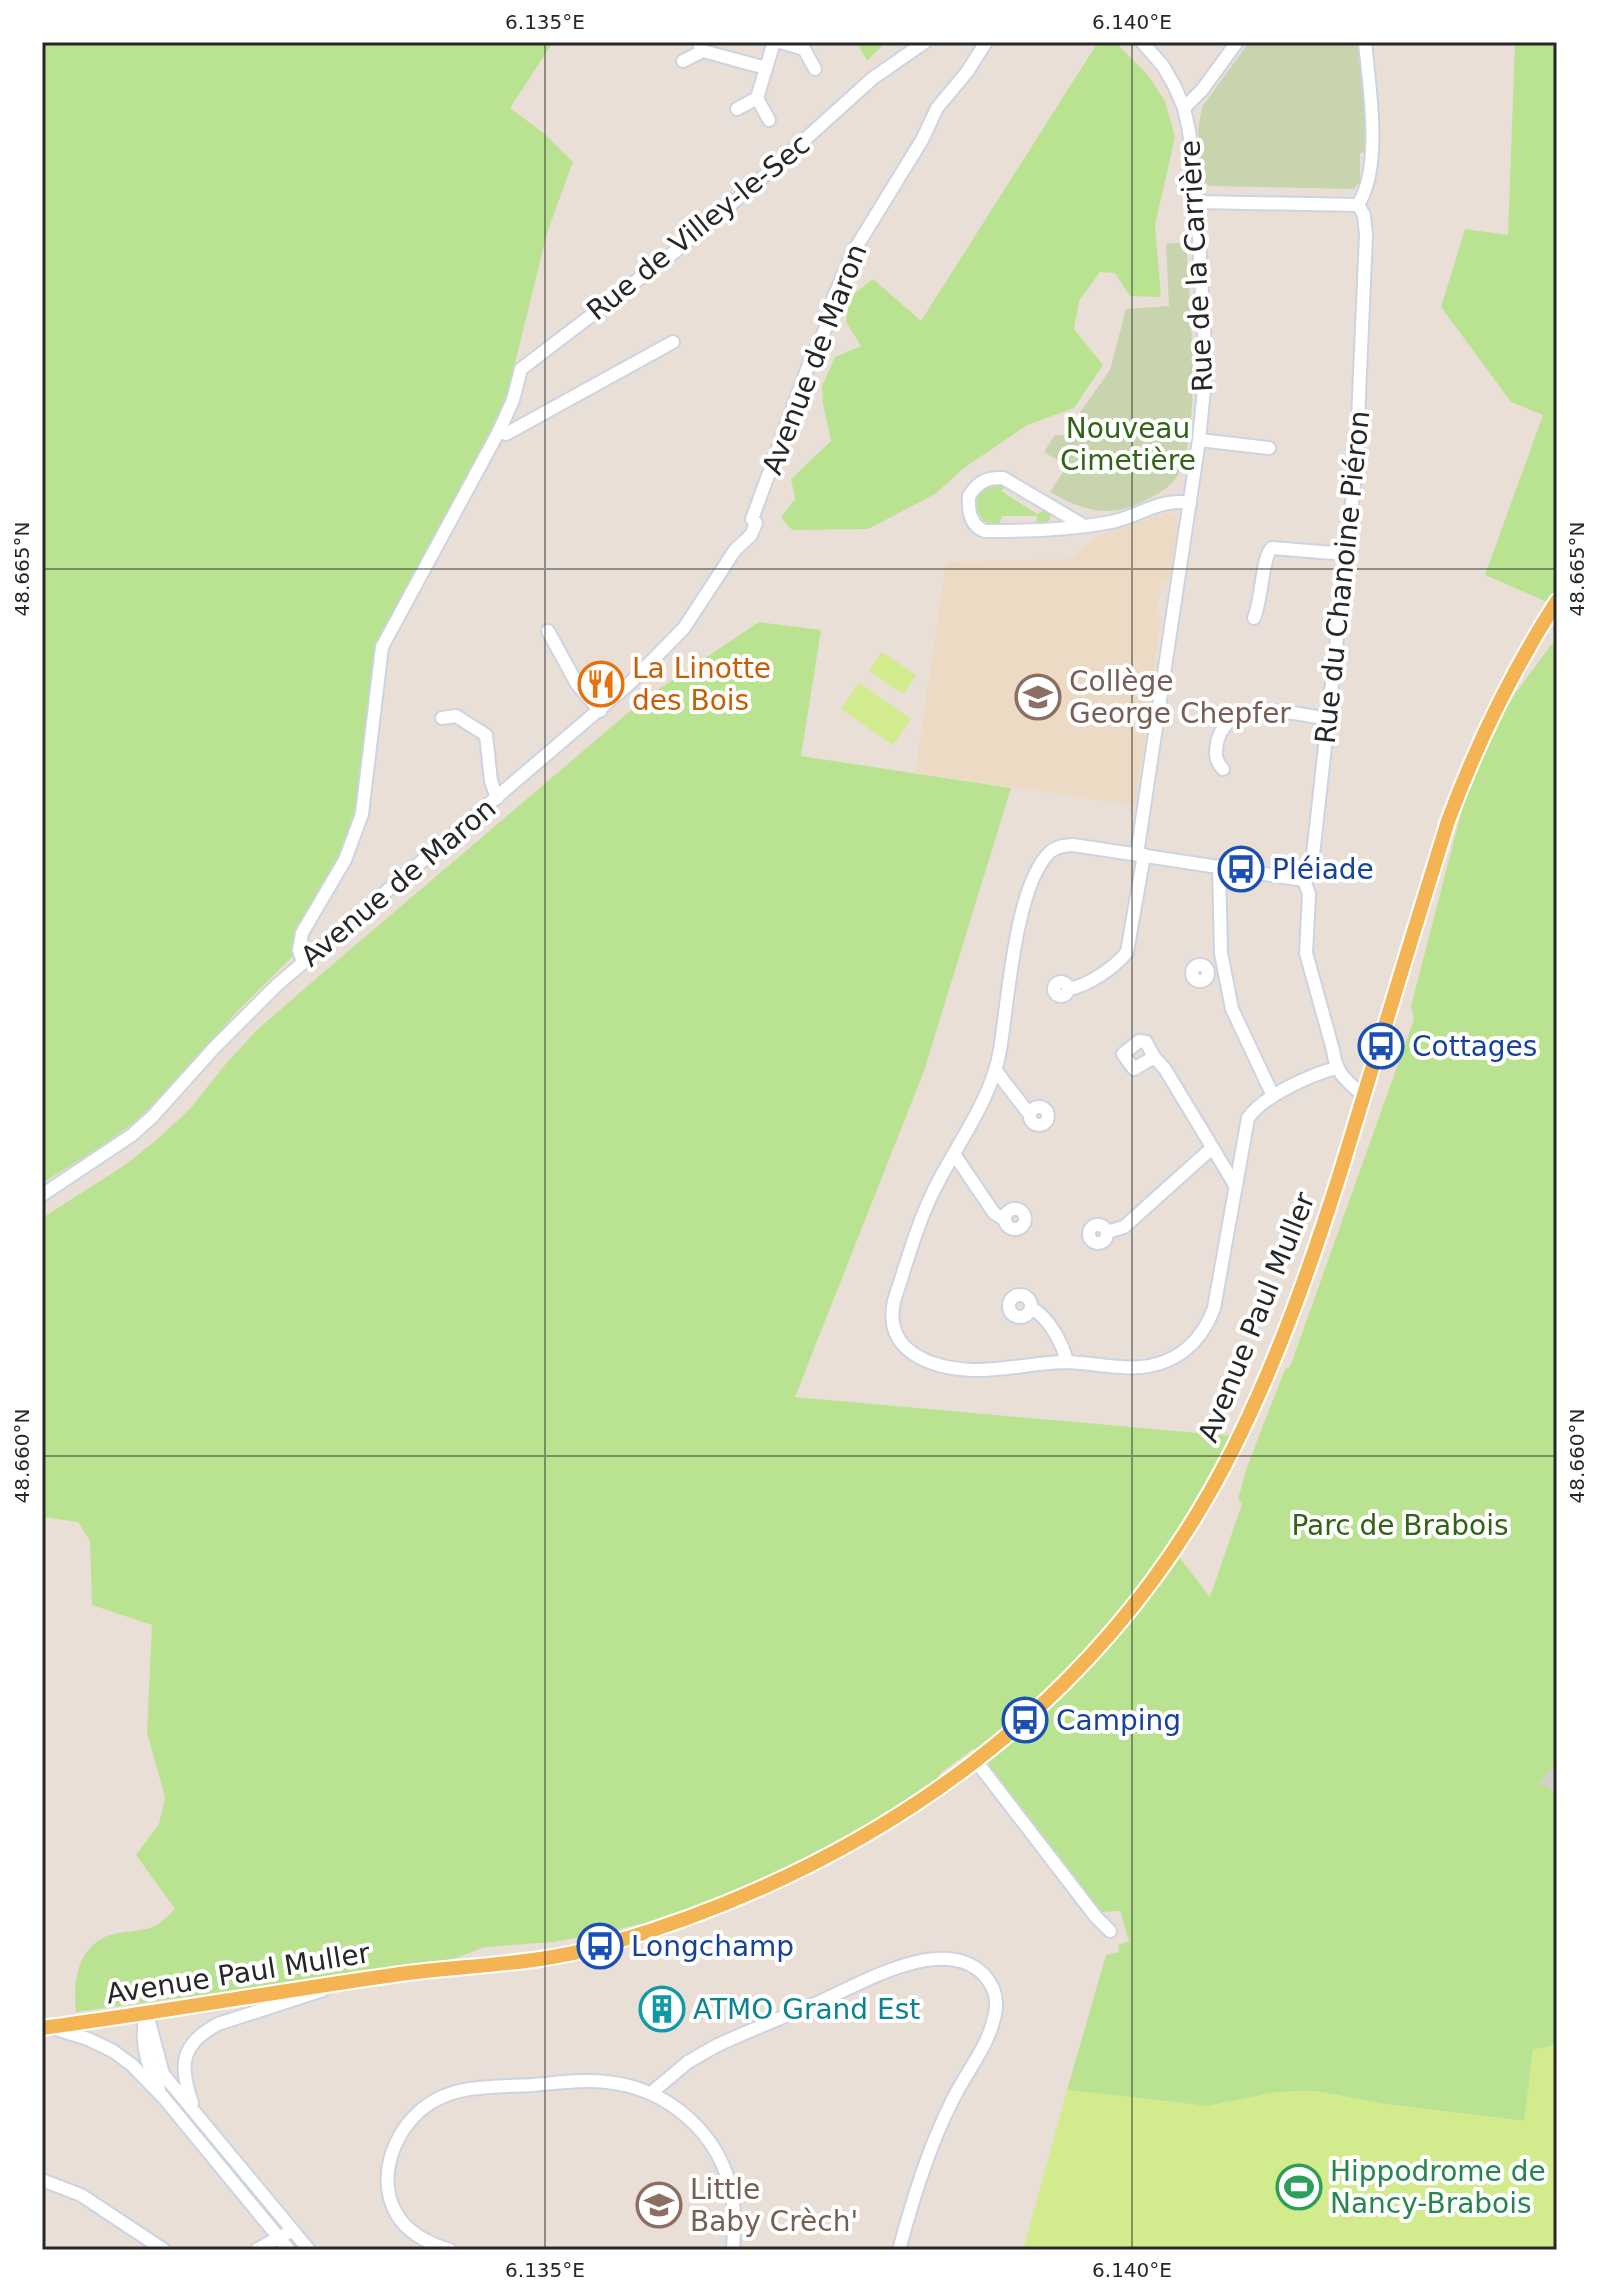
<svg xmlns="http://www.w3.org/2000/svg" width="1599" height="2292" viewBox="0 0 1599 2292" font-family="'DejaVu Sans',sans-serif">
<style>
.education{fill:#eddac5}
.green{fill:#bae391}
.cemetery{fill:#c7d4ae}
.pitch{fill:#d2eb8c}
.plaza{fill:#d6d0ca}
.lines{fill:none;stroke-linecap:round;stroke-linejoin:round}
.minor-casing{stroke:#ccd4e1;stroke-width:16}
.major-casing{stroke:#fff;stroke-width:18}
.minor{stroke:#fff;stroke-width:12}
.major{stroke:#f4b453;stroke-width:14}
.ticks{fill:none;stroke:#272727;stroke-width:2;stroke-opacity:0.45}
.labels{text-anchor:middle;stroke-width:8;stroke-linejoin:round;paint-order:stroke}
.street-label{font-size:28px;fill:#272727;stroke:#fff}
.park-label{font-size:28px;fill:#336317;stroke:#fff}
.food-label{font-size:28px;fill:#c56008;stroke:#fff;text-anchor:start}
.education-label{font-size:28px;fill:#785e54;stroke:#fff;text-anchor:start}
.transit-label{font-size:28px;fill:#164399;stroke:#fff;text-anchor:start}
.culture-label{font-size:28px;fill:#0d838f;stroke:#fff;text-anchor:start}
.leisure-label{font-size:28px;fill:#27864d;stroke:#fff;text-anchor:start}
.neatline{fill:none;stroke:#272727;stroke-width:3}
.ticks-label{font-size:20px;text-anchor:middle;fill:#272727}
</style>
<rect width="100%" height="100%" fill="#eadfd7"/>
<polygon class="education" points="1167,513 1176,517 1178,526 1170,579 1161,585 1159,598 1156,615 1161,621 1135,806 915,772 946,562 1069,559 1099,535"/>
<g class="green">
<polygon points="42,42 553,42 510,108 546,135 573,162 548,230 509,387 500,413 379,643 358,812 347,848 297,937 293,956 236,1013 171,1086 137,1120 104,1145 42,1183"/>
<polygon points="857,42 886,42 867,61"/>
<polygon points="1098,42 1115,42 1147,74 1165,101 1175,137 1155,225 1161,297 1130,296 1115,273 1100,272 1079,301 1074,329 1103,365 1074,408 1027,425 964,468 935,494 868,529 792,530 781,517 795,499 791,479 831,441 823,404 822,386 835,357 861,346 846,322 850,297 873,279 921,321"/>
<polygon points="1515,42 1557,42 1557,589 1547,602 1485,575 1543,415 1511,402 1441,307 1465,229 1508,235"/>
<path d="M994,484L1007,486L1001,491L1037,514L1045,510L1050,514V519L1047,523H1036L1037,516H1002L999,524L985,522C970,508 975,490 994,484Z"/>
<path d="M759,622L821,630L801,756L1011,788L924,1071L795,1397L1232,1436L1169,1544L1210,1597L1242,1504L1238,1499L1247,1467L1285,1369L1290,1367L1414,1019L1411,1006L1473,767L1500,714L1557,637V2044L1533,2050L1525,2121L1384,2104L1315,2091L1278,2092L1207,2106L1067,2090L1106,1955L1119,1952L1118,1945L1129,1941L1120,1911L1100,1912L973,1749L942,1772L930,1787L849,1837L730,1894L645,1923L602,1933L554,1942L485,1947L456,1958L424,1964L76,2012C73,1984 76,1949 107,1936C121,1931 136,1932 150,1928C159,1926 168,1915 175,1909L136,1855L159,1824L165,1797L147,1733L152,1625L92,1605L90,1541L78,1522L42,1517V1218L125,1165L154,1142L189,1110L228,1061L258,1029L318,977L644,699Z"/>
</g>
<g class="cemetery">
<polygon points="1249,42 1361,42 1369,152 1360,153 1360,182 1354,189 1209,186 1204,181 1198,130 1202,107"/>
<path d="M1186,242C1189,295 1204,435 1176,478C1168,490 1154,496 1142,502C1108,519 1082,510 1050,492L1067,466L1044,452L1055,435H1064L1110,370L1126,309L1169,306L1166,244Z"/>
</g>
<g class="pitch">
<polygon points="882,652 916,675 903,694 869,671"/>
<polygon points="859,683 911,719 893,745 841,709"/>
<polygon points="1557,2044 1557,2250 1023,2250 1067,2090 1207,2106 1278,2092 1315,2091 1384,2104 1524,2121 1533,2050"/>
</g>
<polygon class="plaza" points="1557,1762 1557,1793 1539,1783"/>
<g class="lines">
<g class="minor-casing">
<g id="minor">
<polyline points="698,42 703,51 766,68"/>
<polyline points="780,42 804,49 815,69"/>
<polyline points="683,61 703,51"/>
<polyline points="757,98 769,120"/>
<polyline points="1184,108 1202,90 1237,42"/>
<polyline points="737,109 757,98 774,42"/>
<polyline points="1197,202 1358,205"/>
<path d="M1358,205C1383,165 1369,87 1365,42"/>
<polyline points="499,431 506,434 673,342"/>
<polyline points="1199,440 1269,448"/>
<path d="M1081,524L1003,478C987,477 978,482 969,496C968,510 970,526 985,531C1028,531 1069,530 1111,522C1138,517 1161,497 1190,503"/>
<path d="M1254,618C1262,600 1262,556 1272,548L1346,554"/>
<polyline points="548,631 577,684 600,711"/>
<polyline points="442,718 456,716 486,735 491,781 497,798"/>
<path d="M1223,769C1214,760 1215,750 1218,739C1232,695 1295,714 1328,719"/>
<polyline points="1137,854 1199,440 1206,369 1197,202 1189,131 1184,108 1174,85 1163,66 1142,42"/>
<polyline points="1219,866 1221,953 1232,1009 1273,1096"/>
<path d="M1304,880L1073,845C1064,846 1057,846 1050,852C1015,885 1008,1002 1000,1050C991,1102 955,1146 933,1192C916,1227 906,1265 894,1301C883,1351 930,1368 972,1370C1002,1371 1033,1363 1063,1362C1098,1362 1133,1375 1166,1361C1191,1351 1205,1332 1214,1308L1248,1118C1263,1096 1310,1075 1336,1068"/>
<polyline points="1304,880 1312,864 1356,466 1366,235 1364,215 1358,205"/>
<path d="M1304,880L1309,894L1306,953L1333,1050C1336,1075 1347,1081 1365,1097"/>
<polyline points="303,962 299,950 302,933 345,860 362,814 382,647 499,431 513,400 521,369 677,250 770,171 873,78 925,42"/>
<circle cx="1200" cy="973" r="8"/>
<circle cx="1061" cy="989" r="7"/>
<path d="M1069,989C1089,985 1114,968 1127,952L1144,855"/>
<polygon points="1139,1041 1146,1042 1154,1057 1134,1069 1123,1054"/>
<polyline points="1154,1057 1165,1069 1235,1185"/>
<polyline points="996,1071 1030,1115"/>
<circle cx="1039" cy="1116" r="9"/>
<polyline points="954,1154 994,1213 1005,1220"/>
<polyline points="42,1195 132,1135 152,1117 214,1048 277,985 629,684 684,628 735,550 751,535 756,523 752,519 755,511 809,364 828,323 831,304 852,254 922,140 937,108 967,72 986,42"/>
<circle cx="1015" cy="1219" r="10"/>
<circle cx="1098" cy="1234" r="9"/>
<polyline points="1107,1232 1124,1227 1212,1148"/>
<circle cx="1020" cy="1306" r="11"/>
<path d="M1031,1308C1048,1316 1063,1344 1067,1362"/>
<polyline points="976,1761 1096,1917 1110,1931"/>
<path d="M146,2014C140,2041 146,2063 159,2088"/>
<polyline points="147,2014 163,2074 309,2250"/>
<polyline points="53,2028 88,2039 113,2051 132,2065 164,2098 289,2250"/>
<path d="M651,2093L688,2062L714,2047C747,2031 781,2018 815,2004C857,1986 943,1932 984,1975C995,1987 998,1999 995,2014C989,2046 966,2072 952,2101C928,2149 913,2199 899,2250"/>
<path d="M192,2103C179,2066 180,2044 218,2024L323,1990"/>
<polyline points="42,2180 81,2195 164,2250"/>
<polyline points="256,2250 286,2234"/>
<path d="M450,2250C430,2244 407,2233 396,2213C375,2175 396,2124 432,2102C462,2084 499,2087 533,2085C556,2083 582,2079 606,2082C668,2088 720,2133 732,2195C735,2213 734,2232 733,2250"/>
</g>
</g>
<g class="major-casing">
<path id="major" d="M42,2028C162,2012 280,1991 400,1974C468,1965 538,1965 605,1945C876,1866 1106,1704 1234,1447C1279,1357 1312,1262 1342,1167C1377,1052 1412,936 1448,821C1477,743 1512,671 1557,601"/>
</g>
<use href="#minor" class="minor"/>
<use href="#major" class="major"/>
</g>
<path class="ticks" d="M545,42V2250M1132,42V2250M42,569H1557M42,1456H1557"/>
<defs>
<g id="restaurant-ring" transform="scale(2.3)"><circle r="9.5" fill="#fff" stroke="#e8710a" stroke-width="1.5"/><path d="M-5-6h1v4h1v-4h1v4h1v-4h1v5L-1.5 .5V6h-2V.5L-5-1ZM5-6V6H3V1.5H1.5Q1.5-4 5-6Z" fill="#e8710a"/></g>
<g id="school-ring" transform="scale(2.3)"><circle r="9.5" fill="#fff" stroke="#8d6e63" stroke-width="1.5"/><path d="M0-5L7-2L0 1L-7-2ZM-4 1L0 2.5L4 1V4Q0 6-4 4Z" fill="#8d6e63"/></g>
<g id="bus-ring" transform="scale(2.3)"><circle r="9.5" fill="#fff" stroke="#1a4fb4" stroke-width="1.5"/><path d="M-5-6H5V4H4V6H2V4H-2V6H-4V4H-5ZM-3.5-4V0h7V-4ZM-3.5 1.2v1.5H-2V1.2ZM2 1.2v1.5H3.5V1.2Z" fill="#1a4fb4"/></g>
<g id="building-ring" transform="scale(2.3)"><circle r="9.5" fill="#fff" stroke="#0f9aa8" stroke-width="1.5"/><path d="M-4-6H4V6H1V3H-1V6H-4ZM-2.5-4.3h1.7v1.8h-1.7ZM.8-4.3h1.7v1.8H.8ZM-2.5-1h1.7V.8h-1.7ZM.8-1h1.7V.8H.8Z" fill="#0f9aa8"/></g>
<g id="stadium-ring" transform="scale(2.3)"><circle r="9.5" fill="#fff" stroke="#2e9e5b" stroke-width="1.5"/><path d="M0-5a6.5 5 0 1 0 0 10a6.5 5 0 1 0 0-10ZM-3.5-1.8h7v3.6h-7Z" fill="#2e9e5b"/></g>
</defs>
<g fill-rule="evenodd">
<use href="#restaurant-ring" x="601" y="684"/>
<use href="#school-ring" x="1038" y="697"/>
<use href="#bus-ring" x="1241" y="869"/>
<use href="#bus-ring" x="1381" y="1046"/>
<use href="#bus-ring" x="1025" y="1720"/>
<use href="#bus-ring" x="600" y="1946"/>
<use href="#building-ring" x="662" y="2009"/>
<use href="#stadium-ring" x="1299" y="2187"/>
<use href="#school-ring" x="659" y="2205"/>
</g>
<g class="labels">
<g class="street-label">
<text transform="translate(698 227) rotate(-39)" y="10">Rue de Villey-le-Sec</text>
<text transform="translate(1196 266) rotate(-93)" y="10">Rue de la Carrière</text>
<text transform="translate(814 359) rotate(-69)" y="10">Avenue de Maron</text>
<text transform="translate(1342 577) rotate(-84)" y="10">Rue du Chanoine Piéron</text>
<text transform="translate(398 882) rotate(-40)" y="10">Avenue de Maron</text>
<text transform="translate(1256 1317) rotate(-68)" y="10">Avenue Paul Muller</text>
<text transform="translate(238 1973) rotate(-9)" y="10">Avenue Paul Muller</text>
</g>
<g class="park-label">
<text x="1128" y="438">Nouveau<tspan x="1128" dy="32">Cimetière</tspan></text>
<text x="1400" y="1535">Parc de Brabois</text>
</g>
<g class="food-label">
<text x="632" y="678">La Linotte<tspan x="632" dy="32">des Bois</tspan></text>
</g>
<g class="education-label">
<text x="1069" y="691">Collège<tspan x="1069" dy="32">George Chepfer</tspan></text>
<text x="690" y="2199">Little<tspan x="690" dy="32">Baby Crèch'</tspan></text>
</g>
<g class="transit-label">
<text x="1272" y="879">Pléiade</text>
<text x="1412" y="1056">Cottages</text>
<text x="1056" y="1730">Camping</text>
<text x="631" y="1956">Longchamp</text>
</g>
<g class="culture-label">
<text x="693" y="2019">ATMO Grand Est</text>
</g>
<g class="leisure-label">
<text x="1330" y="2181">Hippodrome de<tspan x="1330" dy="32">Nancy-Brabois</tspan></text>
</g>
</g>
<rect width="1599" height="2292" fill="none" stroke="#ffffff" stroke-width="88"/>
<rect x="44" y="44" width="1511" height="2204" class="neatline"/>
<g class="ticks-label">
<text x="545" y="29">6.135°E</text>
<text x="1132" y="29">6.140°E</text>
<text transform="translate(22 569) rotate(-90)" y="7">48.665°N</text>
<text transform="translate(1577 569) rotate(-90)" y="7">48.665°N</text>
<text transform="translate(22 1456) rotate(-90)" y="7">48.660°N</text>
<text transform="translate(1577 1456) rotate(-90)" y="7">48.660°N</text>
<text x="545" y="2277">6.135°E</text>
<text x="1132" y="2277">6.140°E</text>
</g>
</svg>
